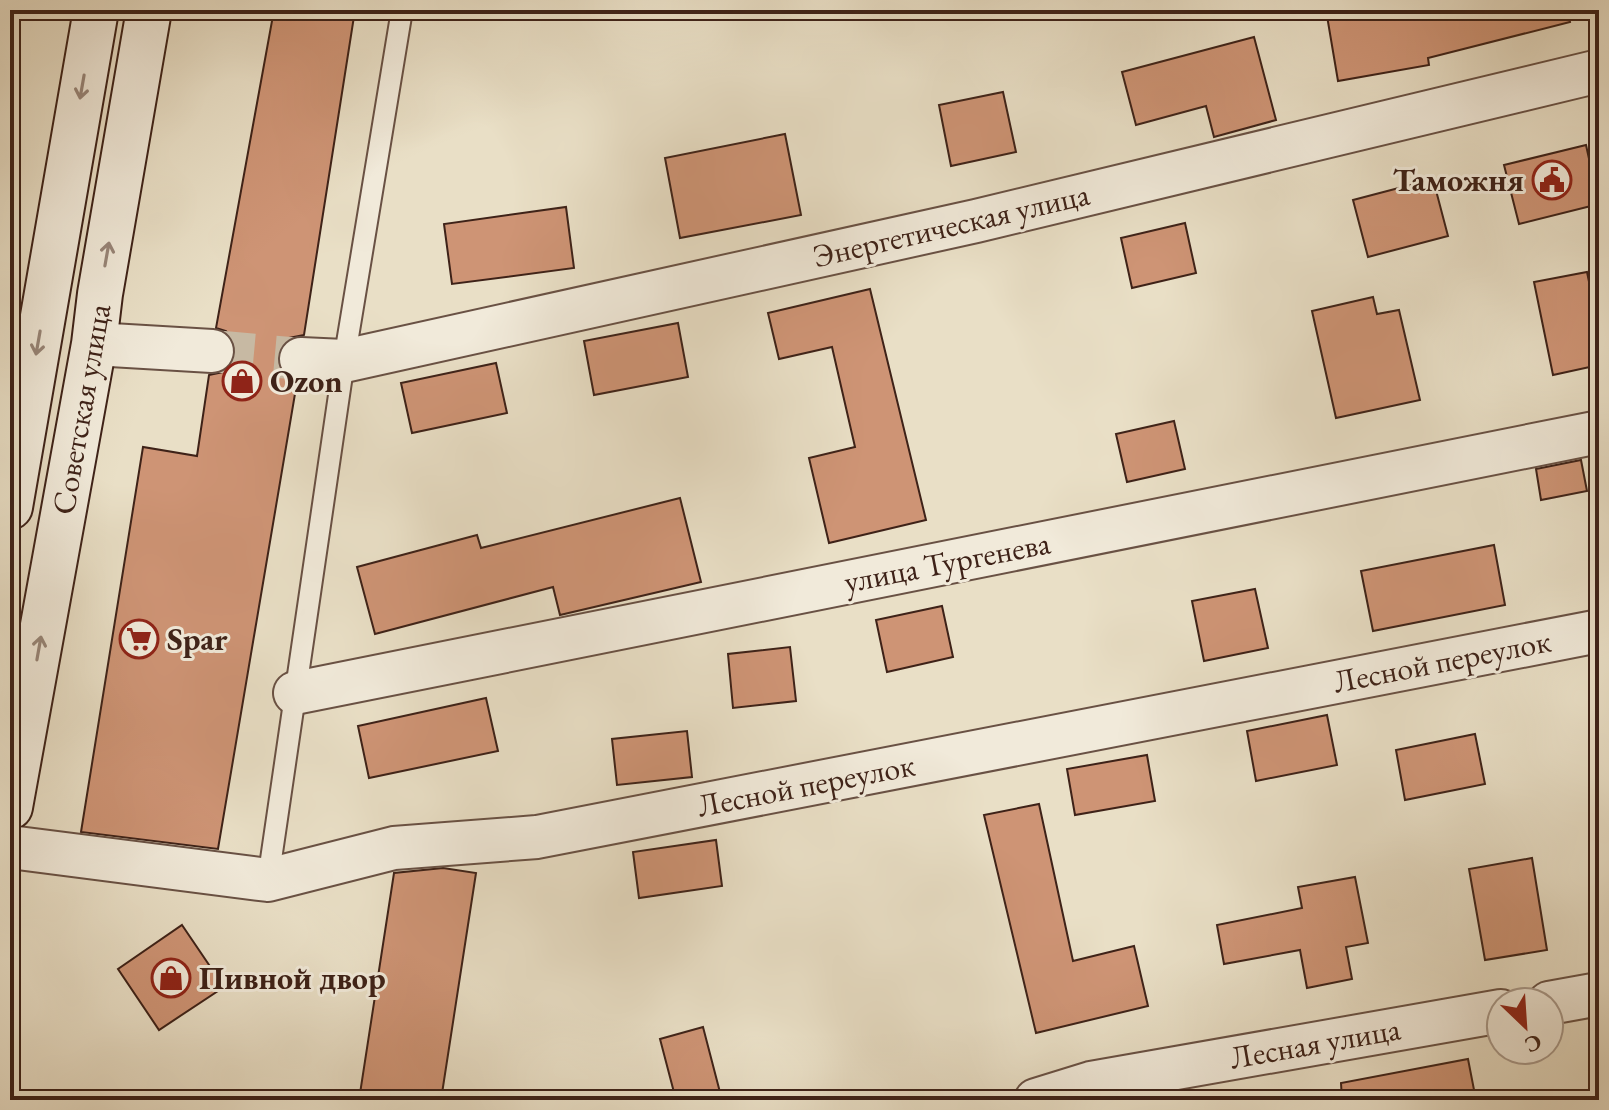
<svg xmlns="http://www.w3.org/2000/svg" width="1609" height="1110" viewBox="0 0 1609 1110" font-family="'EB Garamond',serif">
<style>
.building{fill:#ce9475;stroke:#3e2218;stroke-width:2}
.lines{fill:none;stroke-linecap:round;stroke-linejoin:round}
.minor-tunnel{stroke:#c7b9a3;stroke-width:42;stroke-dasharray:42 21;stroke-linecap:butt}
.service-casing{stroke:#695144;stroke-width:24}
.minor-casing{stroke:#695144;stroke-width:46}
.secondary-casing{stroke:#3e2218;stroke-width:48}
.service{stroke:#f1eada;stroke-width:20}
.minor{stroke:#f1eada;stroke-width:42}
.secondary{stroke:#f1eada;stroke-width:44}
.oneway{stroke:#988679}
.labels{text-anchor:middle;stroke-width:6;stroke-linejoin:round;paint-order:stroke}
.poi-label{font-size:32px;font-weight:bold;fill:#3e2218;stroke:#f1eada;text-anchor:start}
.street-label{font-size:32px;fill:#3e2218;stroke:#f1eada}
</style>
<rect width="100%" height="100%" fill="#e9dfc6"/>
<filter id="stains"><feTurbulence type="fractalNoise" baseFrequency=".0025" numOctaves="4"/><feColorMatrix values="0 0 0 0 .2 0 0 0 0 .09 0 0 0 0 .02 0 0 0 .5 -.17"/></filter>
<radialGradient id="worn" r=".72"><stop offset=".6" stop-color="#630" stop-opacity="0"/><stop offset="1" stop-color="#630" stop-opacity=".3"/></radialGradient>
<g class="building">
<polygon points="274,10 355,10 304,335 289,338 281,345 277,357 280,371 287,379 297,382 218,849 81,832 143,447 197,456 209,375 223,372 232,364 236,353 233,340 226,331 216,328"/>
<polygon points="1326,10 1568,10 1570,22 1428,58 1429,65 1338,81"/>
<polygon points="1254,37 1276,120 1214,137 1206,106 1136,125 1122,72"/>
<polygon points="1003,92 1016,152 951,166 939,105"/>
<polygon points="785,134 801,215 680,238 665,158"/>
<polygon points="1586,145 1599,204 1519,224 1504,165"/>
<polygon points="1433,179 1448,236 1368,257 1353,200"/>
<polygon points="566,207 574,268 452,284 444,224"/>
<polygon points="1185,223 1196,273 1132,288 1121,238"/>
<polygon points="1587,272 1599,330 1599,365 1553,375 1534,282"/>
<polygon points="870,289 926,520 829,543 809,458 855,447 832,347 779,359 768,313"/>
<polygon points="1373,297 1377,314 1399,310 1420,400 1336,418 1312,311"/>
<polygon points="678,323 688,377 594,395 584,341"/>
<polygon points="496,363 507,413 412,433 401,383"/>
<polygon points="1174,421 1185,469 1127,482 1116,434"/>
<polygon points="1581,460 1587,491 1541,500 1536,469"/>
<polygon points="680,498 701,582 560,615 553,587 375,634 357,567 477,535 481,548"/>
<polygon points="1494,545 1505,605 1373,631 1361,571"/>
<polygon points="1255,589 1268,648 1204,661 1192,601"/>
<polygon points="942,606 953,657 887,672 876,620"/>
<polygon points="790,647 796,701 733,708 728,654"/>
<polygon points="486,698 498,751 369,778 358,726"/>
<polygon points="1327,715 1337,765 1256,781 1247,731"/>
<polygon points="687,731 692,777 617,785 612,739"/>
<polygon points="1475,734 1485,784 1405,800 1396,750"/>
<polygon points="1147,755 1155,801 1075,815 1067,769"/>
<polygon points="1039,804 1073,961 1134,946 1148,1006 1036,1033 984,815"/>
<polygon points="716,840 722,886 639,898 633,852"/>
<polygon points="1532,858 1547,950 1485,960 1469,869"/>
<polygon points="443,868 476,873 441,1100 359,1100 394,873"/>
<polygon points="1355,877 1368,943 1346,947 1352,979 1307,988 1300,950 1224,964 1217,925 1302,908 1298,887"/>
<polygon points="182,925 224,987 159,1030 118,969"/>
<polygon points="703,1027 722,1100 676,1100 660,1039"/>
<polygon points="1468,1059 1476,1100 1342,1100 1341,1083"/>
</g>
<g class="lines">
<polyline class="minor-tunnel" points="212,351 301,359"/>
<g class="service-casing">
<polyline id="service" points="268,880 344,361 402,10"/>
</g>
<g class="minor-casing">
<g id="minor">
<polyline points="94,344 212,351"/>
<polyline points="301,359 344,361 976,221 1599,71"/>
<polyline points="295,693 1599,432"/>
<polyline points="10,847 268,880 394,848 537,837 1599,631"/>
<polyline points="1549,1003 1599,994"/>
<polyline points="1036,1100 1091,1083 1501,1011"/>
</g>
</g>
<g class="secondary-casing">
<g id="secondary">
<polyline points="10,507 96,10"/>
<polyline points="10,807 94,344 100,294 149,10"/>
</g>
</g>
<use href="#service" class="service"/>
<use href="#minor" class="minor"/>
<use href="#secondary" class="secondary"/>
</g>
<defs><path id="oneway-shaft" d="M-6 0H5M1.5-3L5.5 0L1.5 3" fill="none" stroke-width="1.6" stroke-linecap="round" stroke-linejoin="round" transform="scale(2)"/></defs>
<g class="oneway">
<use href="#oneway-shaft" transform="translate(82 87) rotate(100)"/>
<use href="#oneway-shaft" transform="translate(107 254) rotate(-80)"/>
<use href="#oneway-shaft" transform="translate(38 343) rotate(100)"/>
<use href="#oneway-shaft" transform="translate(39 648) rotate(-80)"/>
</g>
<defs>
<g id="civic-ring" transform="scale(2)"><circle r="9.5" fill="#f1eada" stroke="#8f2418" stroke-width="1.5"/><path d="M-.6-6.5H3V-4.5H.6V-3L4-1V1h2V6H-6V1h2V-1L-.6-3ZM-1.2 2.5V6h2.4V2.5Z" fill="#8f2418"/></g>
<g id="shop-ring" transform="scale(2)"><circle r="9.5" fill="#f1eada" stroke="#8f2418" stroke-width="1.5"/><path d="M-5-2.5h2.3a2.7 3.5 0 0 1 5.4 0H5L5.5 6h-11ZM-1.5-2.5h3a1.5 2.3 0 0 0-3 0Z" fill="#8f2418"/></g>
<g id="supermarket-ring" transform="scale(2)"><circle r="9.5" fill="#f1eada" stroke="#8f2418" stroke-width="1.5"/><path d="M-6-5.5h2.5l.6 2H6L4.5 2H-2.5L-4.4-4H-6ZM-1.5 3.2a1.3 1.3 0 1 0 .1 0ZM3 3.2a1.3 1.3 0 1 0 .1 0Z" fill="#8f2418"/></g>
</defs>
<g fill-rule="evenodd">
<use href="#civic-ring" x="1552" y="180"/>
<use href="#shop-ring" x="242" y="381"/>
<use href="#supermarket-ring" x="139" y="639"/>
<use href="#shop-ring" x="171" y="978"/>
</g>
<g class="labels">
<g class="poi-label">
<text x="1524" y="191" text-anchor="end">Таможня</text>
<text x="270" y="392">Ozon</text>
<text x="167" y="650">Spar</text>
<text x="199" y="989">Пивной двор</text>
</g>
<g class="street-label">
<text transform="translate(951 225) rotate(-13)" y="11">Энергетическая улица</text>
<text transform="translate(81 409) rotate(-80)" y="11">Советская улица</text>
<text transform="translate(947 562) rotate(-11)" y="11">улица Тургенева</text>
<text transform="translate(1442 661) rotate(-11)" y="11">Лесной переулок</text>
<text transform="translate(806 785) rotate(-11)" y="11">Лесной переулок</text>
<text transform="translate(1315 1043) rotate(-10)" y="11">Лесная улица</text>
</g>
</g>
<rect width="1609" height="1110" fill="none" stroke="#e9dfc6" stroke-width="40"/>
<rect x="12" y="12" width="1585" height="1086" fill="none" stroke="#3e2218" stroke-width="4"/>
<rect x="20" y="20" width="1569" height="1070" fill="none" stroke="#3e2218" stroke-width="2"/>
<g transform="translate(1525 1026) rotate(155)"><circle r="38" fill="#f1eada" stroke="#a99a8c" stroke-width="2"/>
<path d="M0-6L14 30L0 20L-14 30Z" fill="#8f2418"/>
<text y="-12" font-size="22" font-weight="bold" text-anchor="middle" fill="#3e2218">С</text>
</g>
<rect width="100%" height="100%" filter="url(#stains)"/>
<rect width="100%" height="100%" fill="url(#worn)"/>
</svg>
